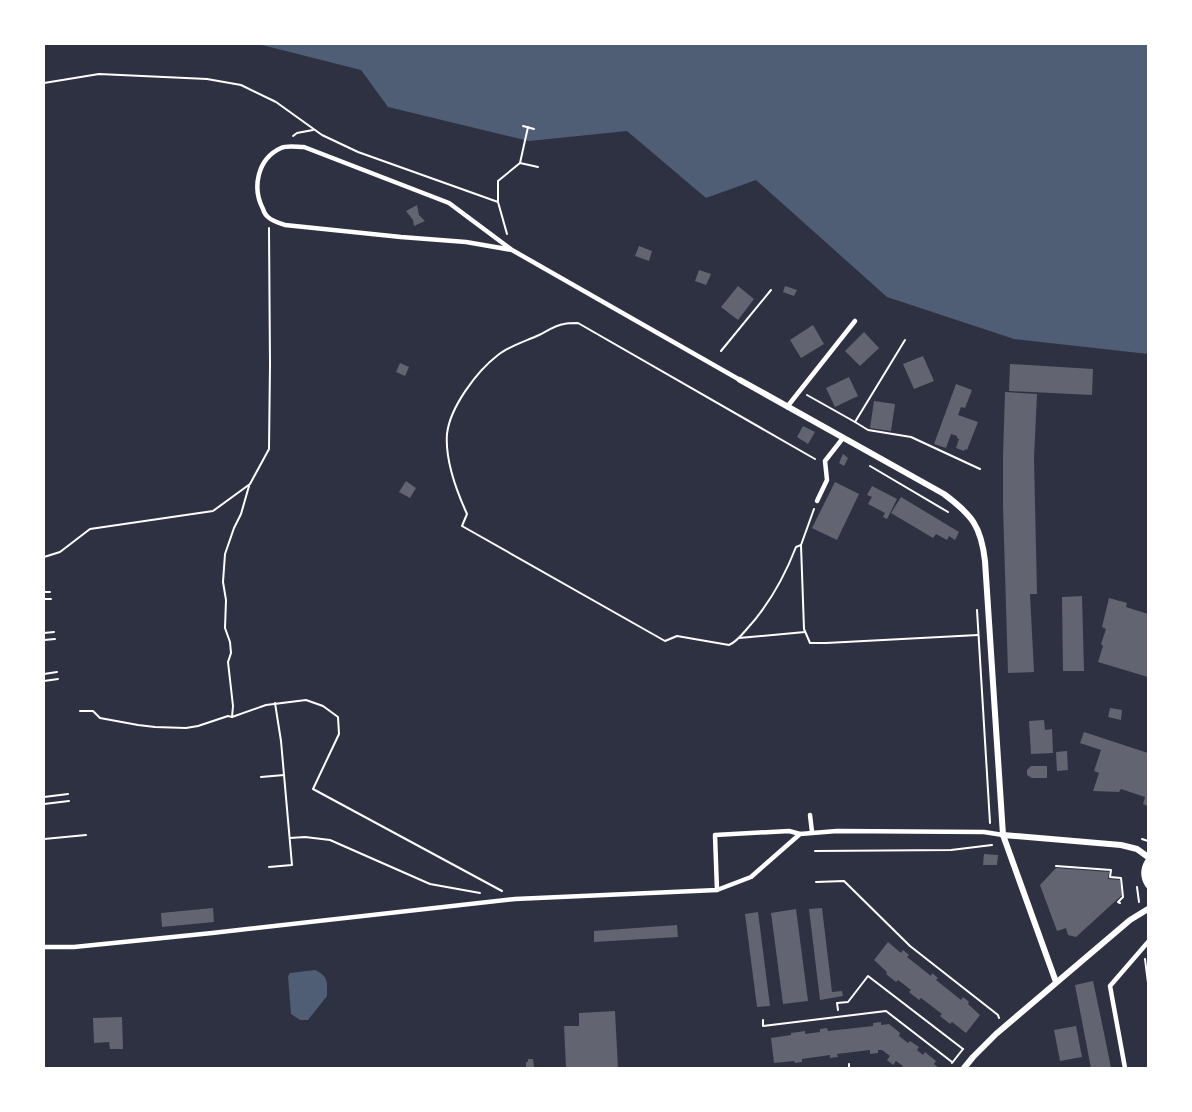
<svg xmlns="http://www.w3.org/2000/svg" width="1192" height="1112" viewBox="0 0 1192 1112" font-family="'Roboto Condensed',sans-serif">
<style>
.water{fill:#4f5d75}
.building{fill:#626471}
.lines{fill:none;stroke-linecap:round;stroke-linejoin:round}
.path{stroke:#fff;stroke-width:2}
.service{stroke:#fff;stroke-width:4.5}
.minor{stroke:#fff;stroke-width:6}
</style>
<rect width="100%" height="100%" fill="#2d3142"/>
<g class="water">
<polygon points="258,44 1148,44 1148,354 1014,339 887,297 756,180 706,198 627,131 529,141 388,107 361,70"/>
<path d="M315,970C329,976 327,983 327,996L308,1020H300L291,1014L288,976L290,973Z"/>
</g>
<g class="building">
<polygon points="417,205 419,215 425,221 414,226 413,220 406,211"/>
<polygon points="639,246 652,251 649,261 635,256"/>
<polygon points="699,270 711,274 706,285 695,281"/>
<polygon points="738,286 754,299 738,320 721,307"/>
<polygon points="785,286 797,290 794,296 783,292"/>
<polygon points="813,325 824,344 801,358 790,340"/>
<polygon points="864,332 879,348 860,366 845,351"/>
<polygon points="923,356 934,381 914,389 903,364"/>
<polygon points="400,363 409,367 405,376 396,372"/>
<polygon points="1010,364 1093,369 1092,395 1009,391"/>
<polygon points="849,377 858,396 835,407 826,388"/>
<polygon points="956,384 972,390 965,408 961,407 958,415 978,422 967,450 965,449 964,451 956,448 959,439 957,438 957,436 951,434 946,448 934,444"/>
<polygon points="1005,392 1037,394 1034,458 1037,594 1030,594 1034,672 1008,673 1003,506 1003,456"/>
<polygon points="874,401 895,404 891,431 870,428"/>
<polygon points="803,426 815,432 808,444 797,437"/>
<polygon points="843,454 848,458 844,466 839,463"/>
<polygon points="406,481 416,488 410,498 399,492"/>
<polygon points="835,482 859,494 837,540 812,528"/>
<polygon points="872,486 897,499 887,519 883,517 885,513 868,504 872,497 867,495"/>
<polygon points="901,497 959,532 955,540 949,536 947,540 936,534 933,538 891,513"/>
<polygon points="1082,596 1084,671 1063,671 1062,597"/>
<polygon points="1109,598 1127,603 1126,607 1148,614 1148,677 1098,662 1103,646 1101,644 1106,629 1102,627"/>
<polygon points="1110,708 1122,710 1121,720 1108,717"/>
<polygon points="1044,720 1045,730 1052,729 1053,753 1031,754 1029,721"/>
<polygon points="1084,732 1148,753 1148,806 1143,804 1145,797 1121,789 1119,792 1093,791 1099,773 1094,771 1101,750 1080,743"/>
<polygon points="1067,751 1068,770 1057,771 1056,752"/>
<polygon points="1031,766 1047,766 1047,778 1032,778 1027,775 1027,770"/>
<polygon points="984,854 998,855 997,865 983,865"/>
<polygon points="1056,868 1109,872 1108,879 1120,880 1122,895 1076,937 1068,935 1066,928 1057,931 1040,885"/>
<polygon points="213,908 214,922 162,927 161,913"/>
<polygon points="822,908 832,992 842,991 843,996 820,1000 809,909"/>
<polygon points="796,909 808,1001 783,1004 771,913"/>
<polygon points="758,912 770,1006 757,1007 745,914"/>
<polygon points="677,925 678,937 594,942 594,931"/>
<polygon points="888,942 901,953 903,950 909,955 907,957 931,976 932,973 938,978 936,980 961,1000 963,997 969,1002 968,1004 980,1015 966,1033 952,1022 950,1024 940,1016 942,1014 921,998 919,1000 909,992 911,990 898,980 896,982 886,974 887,972 874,960"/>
<polygon points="1093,981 1104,1033 1111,1068 1091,1068 1075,985"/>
<polygon points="615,1011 618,1068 566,1068 564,1026 579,1026 579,1013"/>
<polygon points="122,1017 123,1049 110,1049 109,1042 94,1043 93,1018"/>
<polygon points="881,1022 881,1025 889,1024 900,1033 899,1036 908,1043 910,1041 919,1047 917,1050 923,1055 925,1052 936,1061 934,1064 939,1068 901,1068 903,1066 896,1061 893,1065 887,1060 890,1056 882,1050 878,1050 878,1053 870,1054 870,1050 837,1054 838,1057 830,1058 830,1055 802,1059 802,1062 795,1063 794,1061 774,1063 771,1038 791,1035 791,1033 805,1031 805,1034 820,1032 820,1029 827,1028 828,1031 873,1026 873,1023"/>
<polygon points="1076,1026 1082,1057 1060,1061 1054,1030"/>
<polygon points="528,1059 533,1059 534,1067 526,1068 526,1062 528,1062"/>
</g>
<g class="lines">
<g class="path">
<polyline points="44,83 99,74 207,79 241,85 276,102 322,135 358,152 498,202 507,234"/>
<polyline points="523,126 534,129"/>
<polyline points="528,127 520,163 538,167"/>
<polyline points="293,136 297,133 313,130"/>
<polyline points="498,201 498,181 520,163"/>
<polyline points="905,340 855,422 868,430 911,437 980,469"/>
<polyline points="721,351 771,290"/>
<polyline points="807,395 855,422"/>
<polyline points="870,466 948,512"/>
<polyline points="814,509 801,545 804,629 810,643 826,643 978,635"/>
<path d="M801,545L796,547C784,578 769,605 746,630C741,636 736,642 729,645L677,636L665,641L462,526L467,514C457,492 445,459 447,434C450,407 477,371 498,355C509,346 526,341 539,335C547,331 556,325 564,324C568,323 573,323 578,323L815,459"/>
<polyline points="44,557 60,552 90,529 213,511 250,484 269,449 270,365 269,228"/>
<polyline points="44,592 50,592"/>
<polyline points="44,599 51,599"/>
<polyline points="977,610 990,823"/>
<polyline points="44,633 54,632"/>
<polyline points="739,638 805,632"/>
<polyline points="44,640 55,639"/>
<polyline points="44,674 57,672"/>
<polyline points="44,681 58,679"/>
<polyline points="80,711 93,711 100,718 138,725 155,727 186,728 198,726 228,716 232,717 266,705 306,700 323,706 338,717 339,734 313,789 502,891"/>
<polyline points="232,717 233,706 228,662 231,653 230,642 225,628 226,600 223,582 225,554 234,528 241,514 249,486"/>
<polyline points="261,777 284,775"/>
<polyline points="44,797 68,794"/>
<polyline points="44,804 69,801"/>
<polyline points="290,838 305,837 330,840 430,884 480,893"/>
<polyline points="44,839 86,835"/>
<polyline points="1142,839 1148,841"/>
<polyline points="815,851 951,850 992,845"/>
<polyline points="1056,866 1111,870 1110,877 1121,878 1123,897 1118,902 1120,903"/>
<polyline points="269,867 292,865 281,741 275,703"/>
<polyline points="816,882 844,881 910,946 998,1015 999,1018"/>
<polyline points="1137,887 1139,902"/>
<polyline points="1145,959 1148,983"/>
<polyline points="838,1010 837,1003 848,1002 868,976 963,1049"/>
<polyline points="763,1020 763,1026 886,1011 952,1062"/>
<polyline points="952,1063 963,1049"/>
<polyline points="849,1064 849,1068"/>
</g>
<g class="service">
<path d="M512,250L449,203L304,147C297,147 287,145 281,148C257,159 252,188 263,209C264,212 265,215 268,217C272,221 279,223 285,225L401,237L466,242L512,250L740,380"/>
<polyline points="787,407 855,321"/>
<polyline points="817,501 827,480 825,461 843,438"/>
<polyline points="810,815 812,832"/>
<polyline points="717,890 715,835 789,831 800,834"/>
<polyline points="44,947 74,947 212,933 515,899 717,890 751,877 800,834 837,831 984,832 1003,835"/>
<polyline points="1125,1068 1110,986 1148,942"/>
</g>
<g class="minor">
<path d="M740,380L944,494C972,515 981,526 985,561L1003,835L1056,982"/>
<polyline points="1003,835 1121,845 1137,849 1148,857"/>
<path d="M1148,861C1143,869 1143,877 1148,885"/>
<polyline points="964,1068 973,1057 996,1034 1130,920 1148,909"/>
</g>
</g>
<rect width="1192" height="1112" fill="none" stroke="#ffffff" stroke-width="90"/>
</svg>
